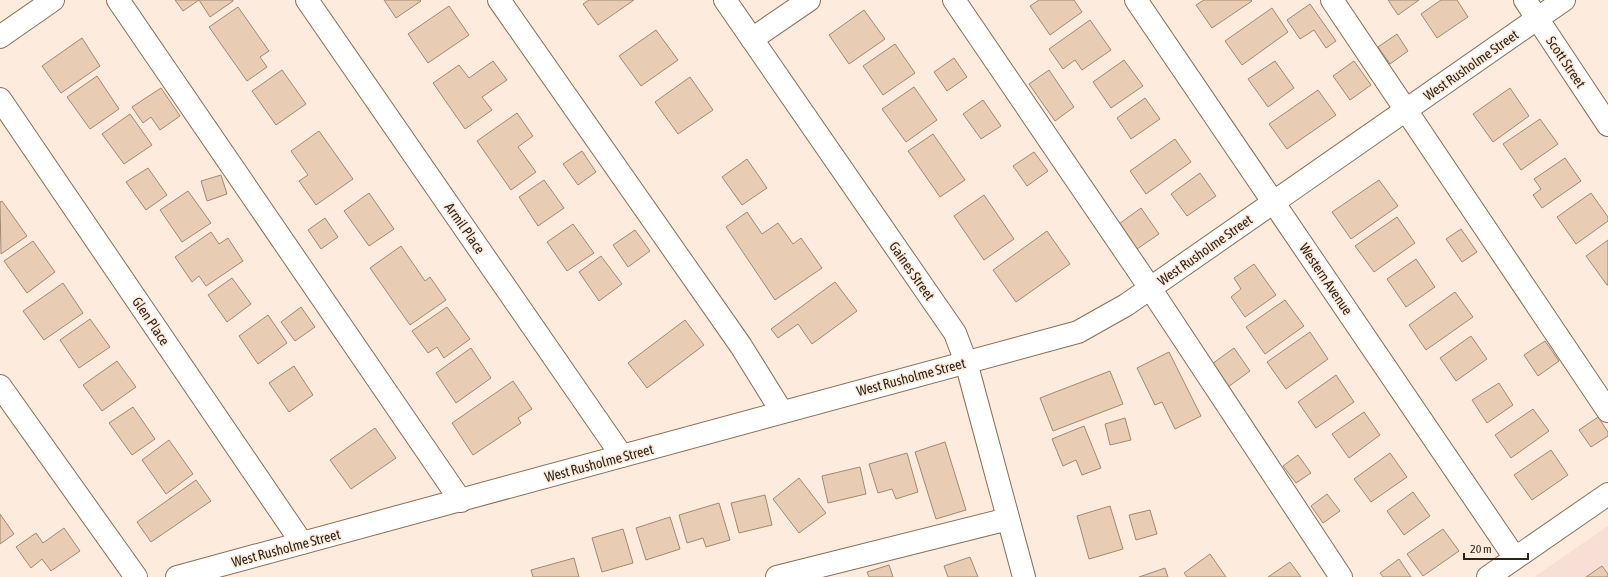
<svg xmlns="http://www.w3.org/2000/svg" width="1608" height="577" viewBox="0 0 1608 577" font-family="'Asap Condensed',sans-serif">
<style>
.education{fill:#f8dfd6}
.building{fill:#e8ccb3;stroke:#a28871}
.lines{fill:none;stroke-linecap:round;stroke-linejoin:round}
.minor-casing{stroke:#876f58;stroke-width:24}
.major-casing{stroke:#876f58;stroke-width:24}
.minor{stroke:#fff;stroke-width:22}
.major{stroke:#fff;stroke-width:22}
.labels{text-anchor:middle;stroke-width:3.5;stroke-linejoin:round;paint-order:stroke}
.street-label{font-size:14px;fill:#2d231a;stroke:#fdecdd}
</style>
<rect width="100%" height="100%" fill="#fdecdd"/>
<polygon class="education" points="1608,526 1608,577 1534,577"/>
<g class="building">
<polygon points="175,0 233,0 233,1 210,17 199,0 183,11"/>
<polygon points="384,0 420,0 421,1 396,18"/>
<polygon points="589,0 634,0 598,25 583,4"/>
<polygon points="1039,0 1074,0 1082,12 1050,35 1030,6"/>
<polygon points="1204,0 1251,0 1252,1 1212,28 1196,5"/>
<polygon points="1388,0 1419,0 1398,15"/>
<polygon points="1441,0 1457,0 1468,17 1437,38 1421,14"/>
<polygon points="1310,4 1336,41 1326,48 1314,30 1300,39 1287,20"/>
<polygon points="449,6 469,35 428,63 408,34"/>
<polygon points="238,7 269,51 260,57 267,67 247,81 209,27"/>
<polygon points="1272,8 1288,32 1242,65 1225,41"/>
<polygon points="864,10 885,39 849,64 829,35"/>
<polygon points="1090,20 1111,50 1082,70 1075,60 1063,69 1049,49"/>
<polygon points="656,30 678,60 641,86 619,56"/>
<polygon points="1397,34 1408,51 1390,64 1378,47"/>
<polygon points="82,38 100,66 61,93 42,66"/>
<polygon points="895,44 915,73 883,95 863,66"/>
<polygon points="954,58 967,77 947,91 934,72"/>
<polygon points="1124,60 1143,86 1111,108 1093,82"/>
<polygon points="493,61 507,80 482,97 492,110 465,129 433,83 459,65 469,78"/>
<polygon points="1275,61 1294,88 1268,107 1248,79"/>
<polygon points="1354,61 1371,85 1350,100 1333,76"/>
<polygon points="282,70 306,104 276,125 252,91"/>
<polygon points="1049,70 1074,107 1055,121 1029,84"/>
<polygon points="97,76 119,109 90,129 67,97"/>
<polygon points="690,77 713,110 678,134 655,102"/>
<polygon points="914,87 937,120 906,142 882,109"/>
<polygon points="161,88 180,116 160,130 151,117 143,123 132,107"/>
<polygon points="1510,88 1529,116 1493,142 1473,114"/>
<polygon points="1318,90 1336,115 1287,149 1269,124"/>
<polygon points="1145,98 1160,119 1131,139 1117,118"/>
<polygon points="983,100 1001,126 981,139 963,114"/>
<polygon points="517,113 533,136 518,147 536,172 511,190 477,141"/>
<polygon points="130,114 152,145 124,164 102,134"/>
<polygon points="1540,119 1558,144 1521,170 1503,144"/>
<polygon points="319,131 353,179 316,205 299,181 308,175 291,151"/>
<polygon points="933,134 965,180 940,197 908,151"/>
<polygon points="1175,139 1191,162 1146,194 1130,171"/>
<polygon points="582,151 596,172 578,185 563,164"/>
<polygon points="1034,152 1048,171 1027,186 1013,166"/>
<polygon points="1565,158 1581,181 1542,208 1533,195 1541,189 1534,179"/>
<polygon points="747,159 767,188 742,205 722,177"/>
<polygon points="148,168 167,195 146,210 126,182"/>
<polygon points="1200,173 1216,196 1187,216 1171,194"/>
<polygon points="221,175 227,194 207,201 201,181"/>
<polygon points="544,180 564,208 538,226 519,197"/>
<polygon points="1379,180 1398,206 1351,239 1332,212"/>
<polygon points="188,191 211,223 182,242 160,210"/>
<polygon points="369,193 394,229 369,246 344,211"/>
<polygon points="1591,193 1608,217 1608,221 1576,244 1557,217"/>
<polygon points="984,195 1014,239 984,260 954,216"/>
<polygon points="2,201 27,236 1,254 0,202"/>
<polygon points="1141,208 1159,234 1137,249 1119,224"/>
<polygon points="747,212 762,234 778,223 793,244 801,238 822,268 775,300 726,227"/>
<polygon points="1397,217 1415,243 1374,272 1355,246"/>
<polygon points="325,218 338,237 321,249 308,230"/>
<polygon points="573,224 594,253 567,271 547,242"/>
<polygon points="1461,229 1477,252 1462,262 1446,239"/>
<polygon points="635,230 650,251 628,267 613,245"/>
<polygon points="1047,231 1070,264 1016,302 993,270"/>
<polygon points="211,232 219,244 228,238 243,261 206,286 199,276 192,282 175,257"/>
<polygon points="1608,240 1608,285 1607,285 1586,256"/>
<polygon points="33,241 55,272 27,293 4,261"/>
<polygon points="401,246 425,281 430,277 446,300 410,325 370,268"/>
<polygon points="601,256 622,284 599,301 579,272"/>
<polygon points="1416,259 1435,287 1406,307 1387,279"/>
<polygon points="1254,264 1276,295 1245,317 1231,297 1241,289 1234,278"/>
<polygon points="232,278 251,304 227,322 208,295"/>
<polygon points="835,282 857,311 812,344 798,324 778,338 771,329"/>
<polygon points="63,283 83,313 44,340 23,311"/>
<polygon points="1455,292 1473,317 1426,350 1409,325"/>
<polygon points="1285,300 1304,326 1265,354 1246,327"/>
<polygon points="301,307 315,327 295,341 281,322"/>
<polygon points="447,307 470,339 444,358 437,347 428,353 412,331"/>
<polygon points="268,315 287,343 258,364 239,336"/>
<polygon points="90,319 110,347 79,368 60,340"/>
<polygon points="685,320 704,345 647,388 628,363"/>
<polygon points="1310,332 1328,359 1286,389 1267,362"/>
<polygon points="1471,336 1487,359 1456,381 1440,358"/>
<polygon points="1545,341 1559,361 1538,376 1524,355"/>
<polygon points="471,348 491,378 456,403 436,373"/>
<polygon points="1234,348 1250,371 1228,387 1212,364"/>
<polygon points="1169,352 1201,416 1175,429 1162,402 1155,405 1137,368"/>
<polygon points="117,361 136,387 102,411 83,385"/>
<polygon points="294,366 313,395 289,412 269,383"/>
<polygon points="1110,371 1123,404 1053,431 1040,398"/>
<polygon points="1336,375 1354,402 1316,428 1298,402"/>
<polygon points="513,381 532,409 518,418 521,423 473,455 452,423"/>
<polygon points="1499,383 1513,405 1487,423 1472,400"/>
<polygon points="133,407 155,439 132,455 109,423"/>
<polygon points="1533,409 1549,431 1511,458 1495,435"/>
<polygon points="1364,412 1380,435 1349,458 1332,434"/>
<polygon points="1598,417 1608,432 1608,436 1591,447 1579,430"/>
<polygon points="1125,418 1131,440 1110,445 1105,424"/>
<polygon points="1084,426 1101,468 1082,475 1076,460 1063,466 1052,439"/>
<polygon points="375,428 396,458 351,489 330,460"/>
<polygon points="169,440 193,474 166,494 142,460"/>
<polygon points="945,442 966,510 936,519 915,452"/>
<polygon points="1551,450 1568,475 1532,500 1514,475"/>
<polygon points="907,453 918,492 896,499 892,489 878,493 869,464"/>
<polygon points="1390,453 1407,477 1371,502 1354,479"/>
<polygon points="1298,455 1311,473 1296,483 1283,466"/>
<polygon points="860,467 866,494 828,503 822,476"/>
<polygon points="799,478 826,513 799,533 773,499"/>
<polygon points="196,480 211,501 151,542 137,522"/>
<polygon points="1413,492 1430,516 1404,535 1387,511"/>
<polygon points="1327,494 1340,511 1323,523 1311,506"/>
<polygon points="765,495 772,525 739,533 731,503"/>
<polygon points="719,503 730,540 706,547 703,538 687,543 679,515"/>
<polygon points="1110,506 1123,549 1089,559 1077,516"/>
<polygon points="1150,510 1157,534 1136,540 1129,515"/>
<polygon points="0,514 14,534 0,544"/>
<polygon points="670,517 680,549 646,560 636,528"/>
<polygon points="64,528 80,551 51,571 42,559 31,568 16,547 36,533 43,543"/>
<polygon points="623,529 633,563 602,572 592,538"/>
<polygon points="1443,529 1459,551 1423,576 1407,554"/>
<polygon points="1210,554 1226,577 1187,577 1184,573"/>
<polygon points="970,557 978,577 948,577 944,566"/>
<polygon points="574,558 579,577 533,577 531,570"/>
<polygon points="1399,559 1411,577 1383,577 1380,573"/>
<polygon points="1290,562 1301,577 1268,577"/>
<polygon points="889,565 893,577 869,577 867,572"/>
<polygon points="1602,566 1608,574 1608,577 1586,577"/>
<polygon points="1165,568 1168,577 1139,577"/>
</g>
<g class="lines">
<g class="minor-casing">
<g id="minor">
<polyline points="118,0 461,501"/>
<polyline points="307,0 622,456"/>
<polyline points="499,0 741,346 782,412"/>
<polyline points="725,0 955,333 966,362 1024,577"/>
<polyline points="954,0 1150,288 1341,577"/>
<polyline points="1136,0 1515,558"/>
<polyline points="1332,0 1608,411"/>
<polyline points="1525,0 1608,125"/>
<polyline points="752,39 809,0"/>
<polyline points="0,99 302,543"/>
<polyline points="0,386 136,577"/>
<polyline points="177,577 1078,332 1126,305 1564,0"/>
<polyline points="777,577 1008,519"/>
<polyline points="1488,577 1608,494"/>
</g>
</g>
<g class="major-casing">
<polyline id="major" points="0,37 53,0"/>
</g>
<use href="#minor" class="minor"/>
<use href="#major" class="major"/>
</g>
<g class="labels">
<g class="street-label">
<text transform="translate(1566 62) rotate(56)" y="5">Scott Street</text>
<text transform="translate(1471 65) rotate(-35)" y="5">West Rusholme Street</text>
<text transform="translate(465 228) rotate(55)" y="5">Armil Place</text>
<text transform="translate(1205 250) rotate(-35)" y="5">West Rusholme Street</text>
<text transform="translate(912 271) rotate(55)" y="5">Gaines Street</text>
<text transform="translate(1326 279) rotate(56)" y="5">Western Avenue</text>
<text transform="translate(151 321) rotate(56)" y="5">Glen Place</text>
<text transform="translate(911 377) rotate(-15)" y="5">West Rusholme Street</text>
<text transform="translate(599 463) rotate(-15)" y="5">West Rusholme Street</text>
<text transform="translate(286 548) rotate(-15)" y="5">West Rusholme Street</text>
</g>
</g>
<path d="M1464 553v6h64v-6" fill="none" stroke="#2d231a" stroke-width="2"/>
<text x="1470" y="553" font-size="12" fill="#2d231a" stroke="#fdecdd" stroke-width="3" paint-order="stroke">20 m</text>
</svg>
